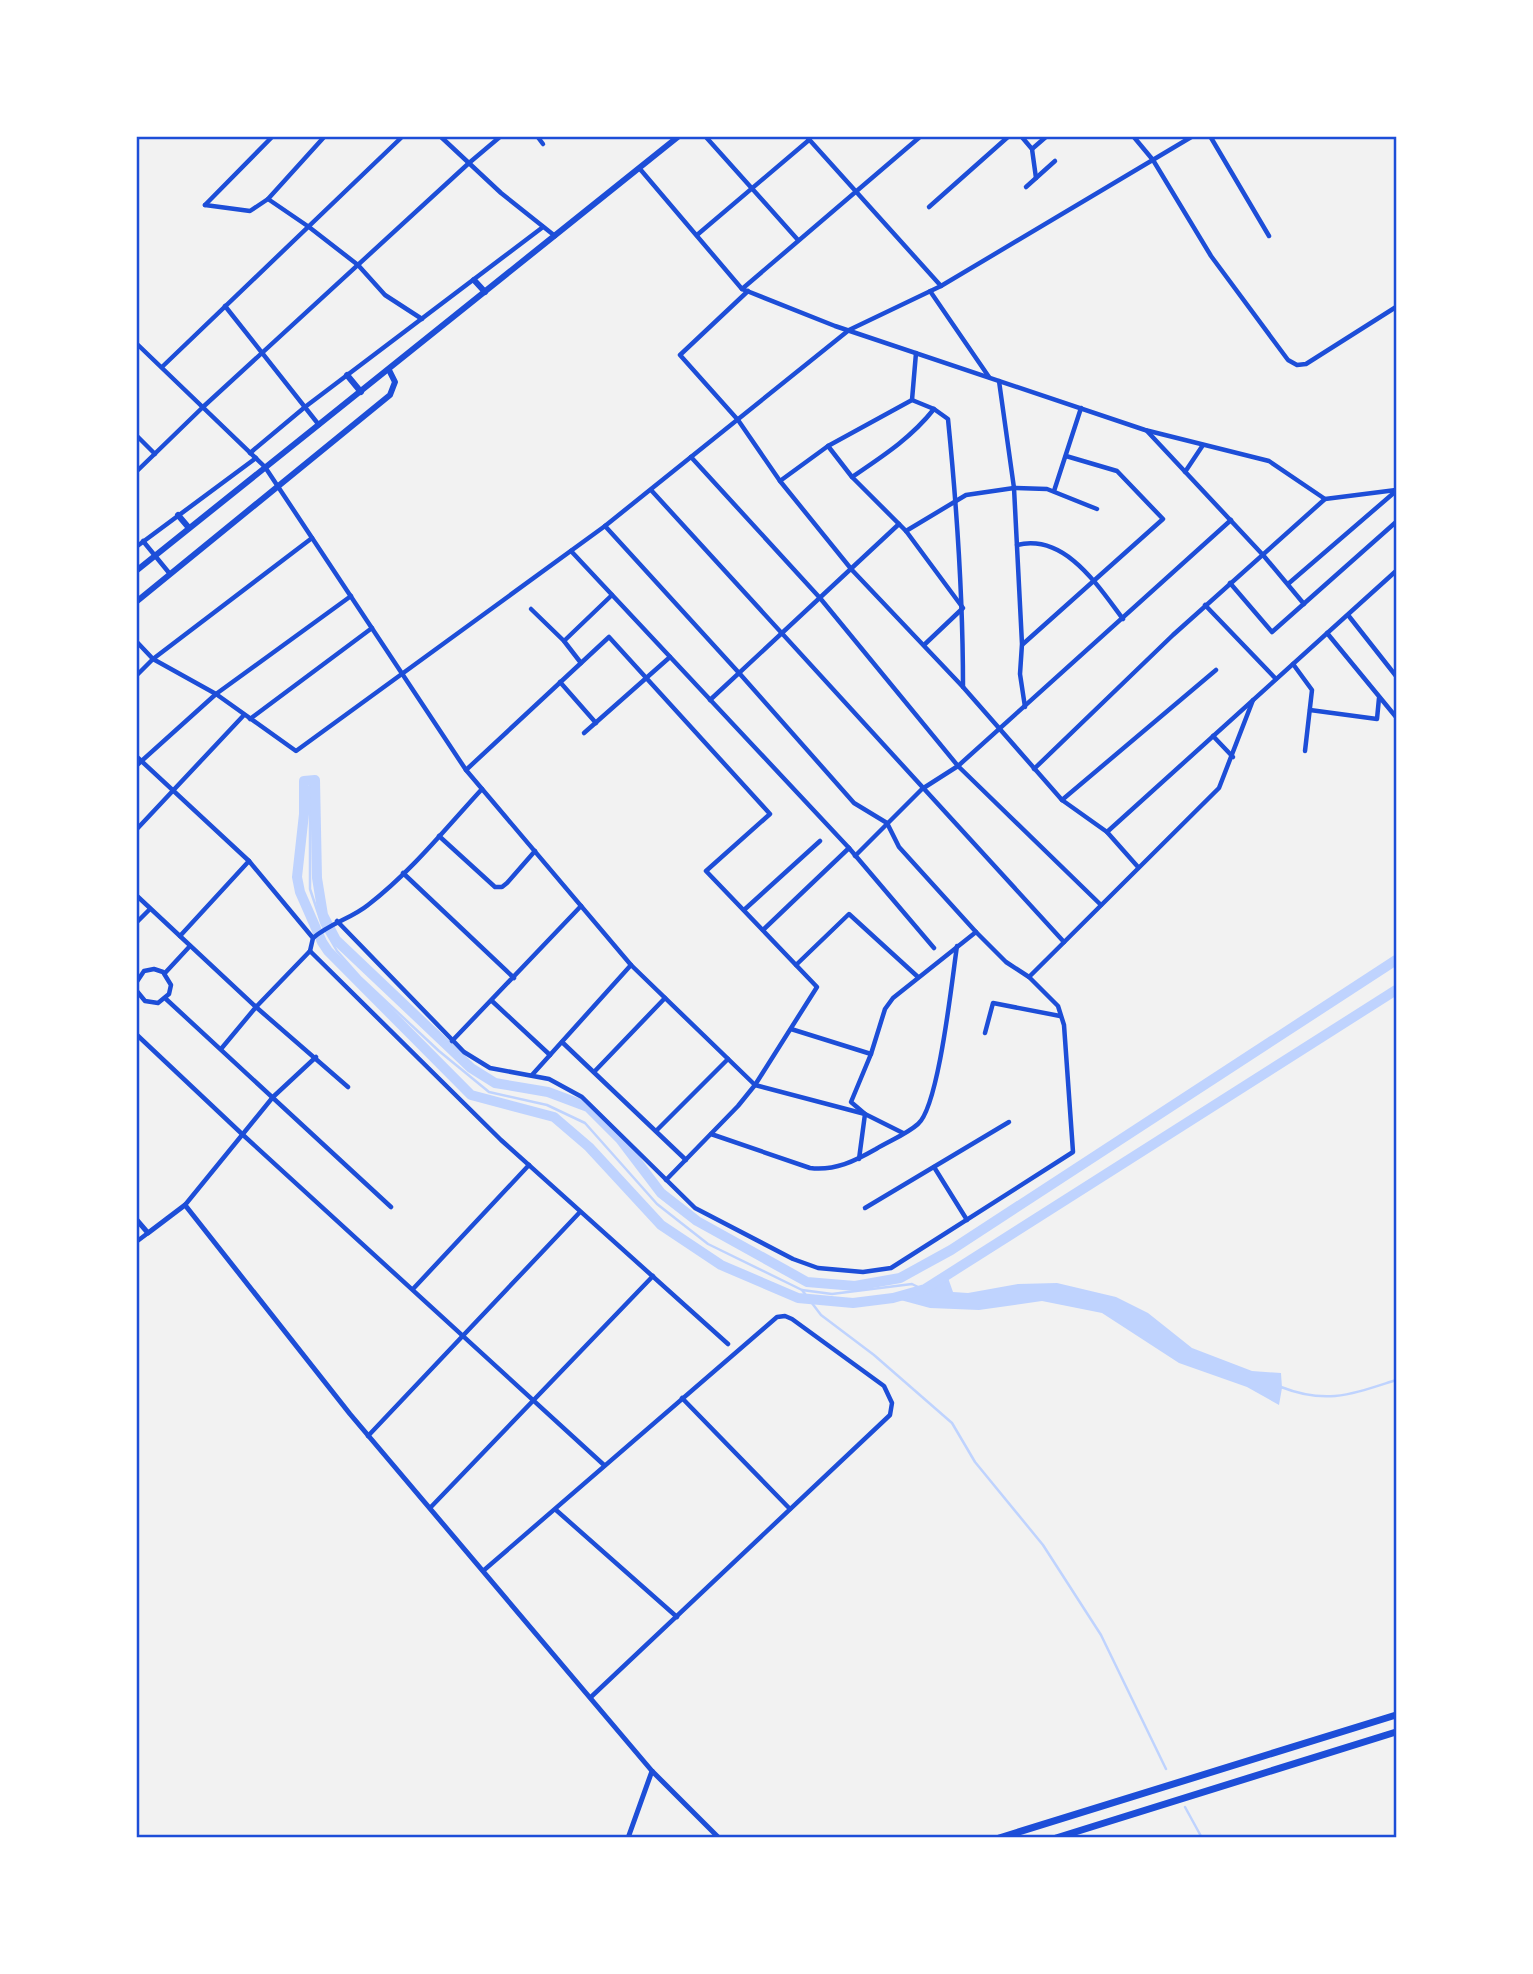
<svg xmlns="http://www.w3.org/2000/svg" width="1533" height="1974" viewBox="0 0 1533 1974" font-family="Ubuntu,sans-serif">
<style>
.water{fill:#bfd3fe}
.lines{fill:none;stroke-linecap:round;stroke-linejoin:round}
.stream{stroke:#bfd3fe;stroke-width:2.5}
.canal{stroke:#bfd3fe;stroke-width:10}
.minor{stroke:#1d4ed8;stroke-width:4.5}
.tertiary{stroke:#1d4ed8;stroke-width:5}
.primary{stroke:#1d4ed8;stroke-width:6}
.trunk{stroke:#1d4ed8;stroke-width:7}
.neatline{fill:none;stroke:#1d4ed8;stroke-width:2.5}
</style>
<rect width="100%" height="100%" fill="#f2f2f2"/>
<polygon class="water" points="947,1275 953,1292 968,1293 1018,1284 1057,1283 1116,1297 1148,1313 1192,1348 1252,1371 1281,1373 1282,1388 1279,1405 1247,1387 1179,1363 1102,1313 1042,1301 979,1310 930,1308 893,1298 925,1289"/>
<g class="lines">
<g class="stream">
<polyline points="310,786 310,889 322,925 337,951 361,978 439,1051 489,1092 547,1105 585,1123 657,1204 708,1244 802,1290 832,1294 912,1284 926,1291"/>
<polyline points="802,1290 821,1315 874,1355 952,1423 975,1462 1043,1545 1101,1635 1166,1769"/>
<path d="M1281,1387C1327,1405 1352,1394 1396,1380"/>
<polyline points="1185,1807 1202,1838"/>
</g>
<polyline class="canal" points="1396,960 951,1250 900,1278 855,1286 807,1282 697,1221 661,1193 620,1139 588,1107 548,1092 495,1083 471,1068 336,940 323,915 317,878 315,780 304,781 304,814 297,877 300,892 322,942 328,951 471,1095 554,1117 589,1147 661,1225 721,1265 798,1298 853,1303 893,1298 925,1289 1396,990"/>
<g class="minor">
<polyline points="325,136 268,199 309,227 358,265 385,295 422,319"/>
<polyline points="440,136 501,193 555,236"/>
<polyline points="537,136 543,144"/>
<polyline points="705,136 798,240"/>
<polyline points="1021,136 1032,149 1036,178"/>
<polyline points="1133,136 1153,160 1211,256 1288,360 1297,365 1306,364 1396,307"/>
<polyline points="1210,136 1269,236"/>
<polyline points="1032,149 1047,136"/>
<polyline points="640,169 742,289 835,326 1145,430 1269,461 1325,499"/>
<polyline points="1026,187 1055,161"/>
<polyline points="205,205 273,136"/>
<polyline points="205,205 250,211 268,199"/>
<polyline points="929,207 1009,136"/>
<polyline points="697,235 809,140"/>
<polyline points="941,286 1193,136"/>
<polyline points="742,289 921,136"/>
<polyline points="748,291 680,355 738,420 780,481 852,570 963,687 1062,800 1107,832 1138,867"/>
<polyline points="930,291 989,377"/>
<polyline points="225,306 319,425"/>
<polyline points="136,343 265,467 466,770 631,965 755,1085 865,1114 903,1133"/>
<polyline points="162,367 403,136"/>
<polyline points="999,381 1014,488 1022,644 1020,674 1025,707"/>
<polyline points="912,400 916,353"/>
<polyline points="1147,431 1263,555 1304,604"/>
<polyline points="136,435 155,454"/>
<polyline points="828,446 852,477 906,531 963,608 924,645"/>
<polyline points="250,453 305,407 543,227"/>
<polyline points="691,457 820,598 958,766 1101,905"/>
<polyline points="136,472 203,407 469,163 501,136"/>
<polyline points="1185,472 1203,445"/>
<path d="M852,477C883,456 911,438 934,409"/>
<path d="M780,481L828,446L912,400L934,409L948,419C957,509 963,597 963,687"/>
<polyline points="651,490 1064,942"/>
<polyline points="1054,491 1081,408"/>
<polyline points="906,531 966,495 1014,488 1047,489 1097,509"/>
<polyline points="143,541 170,574"/>
<path d="M1017,545C1065,533 1098,586 1123,619"/>
<polyline points="136,547 256,458"/>
<polyline points="571,551 849,848 934,948"/>
<polyline points="1230,583 1272,632 1396,522"/>
<polyline points="1288,584 1396,491"/>
<polyline points="1205,605 1276,679"/>
<polyline points="531,609 564,641 581,663"/>
<polyline points="1348,615 1396,676"/>
<polyline points="1327,633 1396,717"/>
<polyline points="136,641 153,659 216,694 296,751 605,526 849,330 941,286 806,136"/>
<polyline points="564,641 612,595"/>
<polyline points="1023,644 1163,519 1117,471 1066,456"/>
<polyline points="1293,664 1312,690 1305,751"/>
<polyline points="136,676 153,659 312,538"/>
<polyline points="560,682 596,723"/>
<polyline points="710,700 899,524"/>
<polyline points="1310,710 1377,719 1379,698"/>
<polyline points="250,719 372,628"/>
<polyline points="584,733 670,657"/>
<polyline points="1213,736 1233,757"/>
<polyline points="136,756 249,861 313,938 310,951 256,1007 221,1049"/>
<polyline points="136,766 216,694 351,596"/>
<polyline points="1034,769 1173,635 1325,499 1396,490"/>
<polyline points="466,770 609,637 770,814 706,871 817,987 755,1085 738,1106 666,1180"/>
<polyline points="1062,800 1216,670"/>
<polyline points="136,830 244,715"/>
<polyline points="1107,832 1396,571"/>
<polyline points="439,836 495,887 502,887 507,883 535,851"/>
<polyline points="855,856 922,789 958,766 1231,520"/>
<polyline points="403,873 514,978"/>
<polyline points="136,895 256,1007 348,1087"/>
<polyline points="744,910 820,841"/>
<polyline points="337,921 464,1052 490,1068 549,1079 582,1097 695,1208 793,1259 818,1268 863,1272 891,1268 1073,1152 1064,1025 1058,1006 1029,977 1006,962 976,932 899,847 887,823 854,803 740,674 605,526"/>
<polyline points="136,923 150,909"/>
<polyline points="763,930 849,848"/>
<polyline points="180,936 249,861"/>
<path d="M313,938C331,923 352,918 368,905C411,872 446,828 482,789"/>
<polyline points="310,951 501,1140 728,1344"/>
<polyline points="796,965 849,914 918,977"/>
<polyline points="165,973 190,946"/>
<polyline points="1029,977 1219,788 1253,700"/>
<polyline points="136,983 144,971 154,969 163,972 171,985 169,994 158,1003 145,1001 136,990"/>
<polyline points="166,999 391,1207"/>
<polyline points="492,1001 550,1055"/>
<polyline points="791,1029 871,1054"/>
<polyline points="985,1033 993,1003 1060,1016"/>
<polyline points="136,1034 242,1134 604,1465"/>
<polyline points="452,1041 581,906"/>
<polyline points="562,1042 686,1160"/>
<polyline points="594,1072 665,998"/>
<polyline points="532,1075 631,965"/>
<polyline points="656,1131 728,1059"/>
<path d="M711,1134L810,1168C835,1171 855,1161 876,1149C889,1141 907,1134 918,1124C939,1106 952,979 957,946"/>
<polyline points="859,1159 865,1114 851,1102 871,1054 885,1009 893,998 976,932"/>
<polyline points="934,1167 967,1220"/>
<polyline points="185,1205 273,1097 316,1057"/>
<polyline points="865,1208 1009,1122"/>
<polyline points="136,1242 148,1233"/>
<polyline points="413,1289 529,1165"/>
<polyline points="682,1398 790,1509"/>
<polyline points="368,1436 580,1212"/>
<polyline points="430,1508 653,1276"/>
<polyline points="556,1510 677,1617"/>
<polyline points="483,1571 777,1317 785,1316 792,1319 884,1386 892,1403 890,1415 591,1697"/>
</g>
<g class="tertiary">
<polyline points="136,1219 148,1233 185,1205 350,1414 652,1771 719,1838"/>
<polyline points="628,1838 652,1771"/>
</g>
<g class="primary">
<polyline points="474,280 485,292"/>
<polyline points="347,375 361,392"/>
<polyline points="178,515 189,528"/>
<polyline points="136,571 679,136"/>
<polyline points="136,602 390,395 395,382 389,370"/>
</g>
<g class="trunk">
<polyline points="999,1838 1396,1715"/>
<polyline points="1056,1838 1396,1732"/>
</g>
</g>
<rect width="1533" height="1974" fill="none" stroke="#ffffff" stroke-width="276"/>
<rect x="138" y="138" width="1257" height="1698" class="neatline"/>
</svg>
